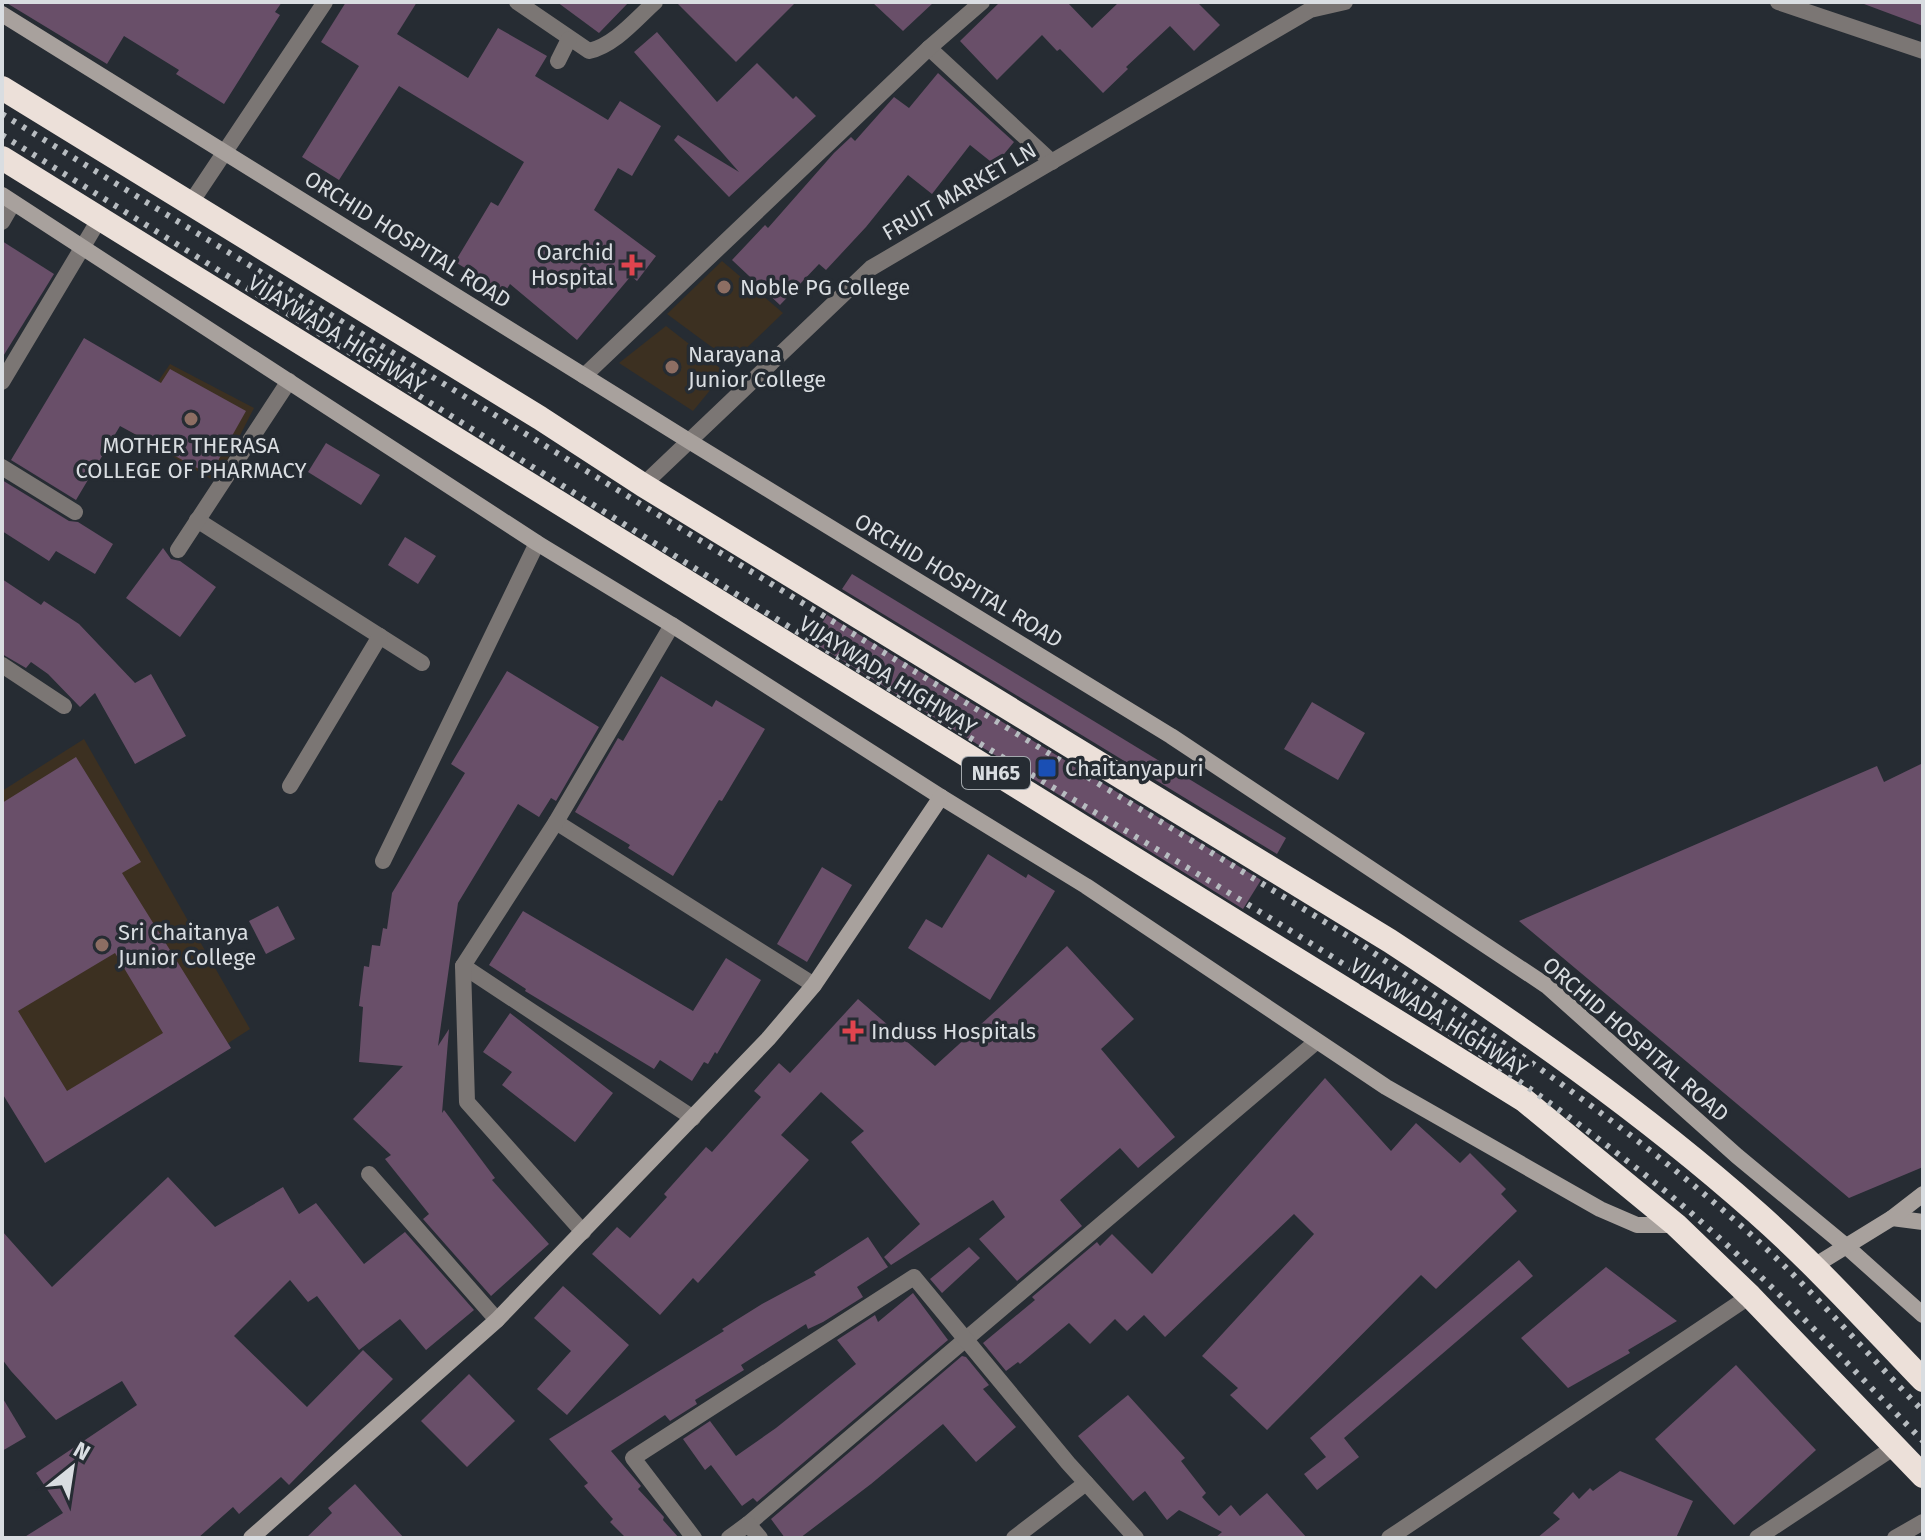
<svg xmlns="http://www.w3.org/2000/svg" width="1925" height="1540" viewBox="0 0 1925 1540" font-family="'Fira Sans',sans-serif">
<style>
.education{fill:#3c3021}
.building{fill:#694f69;fill-rule:evenodd}
.lines{fill:none;stroke-linecap:round;stroke-linejoin:round}
.street{stroke:#7b7674;stroke-width:16}
.secondary{stroke:#a8a19d;stroke-width:16}
.highway{stroke:#ece0d9;stroke-width:24}
.rail{stroke:#b7bcc0;stroke-width:6;stroke-dasharray:4 8;stroke-linecap:butt}
.health-dot{fill:#e0444e;stroke:#262c33;stroke-width:3}
.education-dot{fill:#8d6e63;stroke:#262c33;stroke-width:3}
.transit-dot{fill:#1a4fb4;stroke:#262c33;stroke-width:3}
.labels{text-anchor:middle;stroke-width:7;stroke-linejoin:round;paint-order:stroke}
.shield{fill:#262c33;stroke:#a3a8ad;stroke-width:2}
.shield-label{font-size:20px;font-weight:bold;fill:#d9dde1}
.street-label{font-size:22px;fill:#d9dde1;stroke:#262c33}
.poi-label{font-size:22px;fill:#d9dde1;stroke:#262c33;text-anchor:start}
</style>
<rect width="100%" height="100%" fill="#262c33"/>
<g class="education">
<polygon points="722,261 783,313 732,362 667,314"/>
<polygon points="666,326 725,372 693,411 619,363"/>
<polygon points="170,364 254,408 216,482 126,429"/>
<polygon points="84,739 250,1029 46,1161 2,1087 2,791"/>
</g>
<g class="building">
<polygon points="5,2 282,2 275,12 280,15 224,104 176,74 179,70 124,36 107,64"/>
<polygon points="346,2 417,2 397,34 468,78 498,28 547,56 535,76 608,120 620,101 661,126 632,176 618,168 594,210 656,256 637,281 631,276 577,340 510,284 505,292 455,262 491,202 498,206 524,162 399,86 339,180 302,157 359,66 321,42"/>
<polygon points="557,2 629,2 599,33"/>
<polygon points="676,2 796,2 736,62"/>
<polygon points="872,2 934,2 903,31"/>
<polygon points="1000,2 1067,2 1092,28 1119,2 1197,2 1220,25 1194,51 1170,26 1126,67 1128,69 1103,93 1060,49 1057,51 1042,35 997,80 960,41"/>
<polygon points="1865,2 1923,2 1923,26 1864,4"/>
<polygon points="657,32 717,102 757,63 793,99 796,96 816,116 729,197 674,140 678,135 739,172 634,52"/>
<polygon points="938,73 1014,142 995,165 970,145 932,194 908,175 866,227 826,270 819,264 780,305 732,260 765,225 768,228 834,153 851,137 855,141 894,97 909,108"/>
<polygon points="2,241 54,274 2,358"/>
<polygon points="84,338 161,383 170,369 246,411 210,475 120,426 76,500 11,460"/>
<polygon points="326,443 380,475 361,505 308,472"/>
<polygon points="2,480 69,521 78,522 113,544 95,574 56,551 49,561 2,531"/>
<polygon points="405,537 436,556 418,584 388,565"/>
<polygon points="163,548 171,559 180,561 216,587 180,637 126,598"/>
<polygon points="852,574 1286,838 1277,854 842,589"/>
<polygon points="2,579 41,605 44,601 79,624 135,683 151,674 186,736 135,764 95,693 80,707 48,674 31,662 26,668 2,654"/>
<polygon points="827,615 1261,880 1243,909 811,641"/>
<polygon points="507,671 599,727 556,801 551,798 539,817 518,804 458,903 438,1046 449,1029 442,1113 444,1110 495,1178 492,1180 549,1244 491,1296 423,1219 429,1214 385,1159 391,1155 353,1119 403,1066 359,1062 363,1007 359,1006 364,966 369,967 372,945 380,946 383,928 387,929 392,893 465,773 451,764"/>
<polygon points="661,676 712,707 716,700 765,729 722,801 719,800 673,876 628,848 630,845 575,812 618,738 623,741"/>
<polygon points="1312,702 1365,733 1338,780 1284,749"/>
<path d="M76,757L141,862L122,873L231,1048L45,1163L2,1093V803ZM115,953L163,1033L67,1091L18,1011Z"/>
<polygon points="1923,763 1923,1167 1849,1198 1519,921 1877,766 1884,782"/>
<polygon points="988,854 1026,878 1028,874 1055,891 990,1000 908,948 926,919 942,928"/>
<polygon points="822,867 852,885 807,962 777,944"/>
<polygon points="278,906 295,939 266,954 249,921"/>
<polygon points="523,911 693,1011 726,958 761,980 717,1054 715,1052 708,1064 704,1062 692,1081 660,1060 654,1069 525,991 526,989 489,965"/>
<polygon points="1067,946 1134,1019 1101,1049 1175,1137 1138,1168 1120,1148 1060,1200 1082,1226 1017,1281 979,1239 1005,1217 993,1200 891,1265 884,1257 920,1224 851,1142 864,1131 821,1092 781,1135 809,1160 698,1283 693,1278 660,1315 592,1254 617,1227 630,1238 667,1197 664,1194 706,1147 712,1152 761,1097 754,1091 779,1063 790,1073 858,999 935,1066"/>
<polygon points="510,1013 613,1093 575,1142 502,1085 512,1072 483,1052"/>
<polygon points="1325,1078 1391,1151 1416,1123 1460,1163 1470,1153 1506,1189 1501,1194 1517,1211 1436,1289 1421,1275 1267,1430 1230,1395 1238,1388 1202,1356 1314,1234 1294,1214 1165,1337 1144,1315 1127,1331 1115,1319 1090,1344 1069,1323 1020,1364 1018,1362 1006,1371 983,1343 1035,1300 1032,1297 1097,1242 1100,1246 1112,1234 1152,1274"/>
<polygon points="168,1177 215,1227 283,1187 299,1214 316,1203 364,1264 405,1232 474,1310 426,1350 400,1319 359,1350 317,1296 308,1302 290,1280 234,1336 307,1407 363,1350 393,1379 289,1485 281,1477 239,1514 233,1507 198,1538 23,1538 63,1513 36,1473 137,1405 122,1381 56,1420 11,1371 2,1359 2,1231 52,1287"/>
<polygon points="868,1237 888,1267 857,1287 863,1297 823,1322 808,1329 806,1324 741,1365 744,1370 695,1400 697,1404 670,1421 665,1415 611,1451 641,1486 638,1489 664,1517 663,1520 679,1538 626,1538 610,1522 613,1519 584,1486 588,1483 549,1439 724,1331 722,1329 762,1304 816,1275 814,1272"/>
<polygon points="969,1247 980,1258 942,1293 930,1279"/>
<polygon points="1519,1260 1533,1276 1344,1438 1359,1457 1317,1490 1304,1474 1326,1457 1310,1438"/>
<polygon points="1606,1267 1677,1321 1628,1350 1630,1353 1568,1388 1521,1338"/>
<polygon points="563,1286 629,1345 567,1415 537,1389 571,1351 534,1318"/>
<polygon points="913,1293 948,1340 757,1502 753,1498 742,1506 711,1465 705,1470 683,1439 710,1421 736,1456 776,1428 856,1364 837,1340 875,1315 878,1322"/>
<polygon points="962,1356 966,1357 989,1385 983,1389 1016,1427 976,1462 943,1424 871,1484 800,1538 785,1538 771,1519"/>
<polygon points="1736,1365 1816,1450 1734,1525 1655,1439"/>
<polygon points="469,1374 515,1421 467,1467 421,1421"/>
<polygon points="1128,1395 1185,1458 1181,1461 1206,1493 1202,1497 1219,1516 1231,1505 1240,1516 1267,1493 1307,1538 1215,1538 1222,1532 1179,1510 1167,1520 1145,1491 1133,1501 1078,1436"/>
<polygon points="2,1397 26,1437 2,1451"/>
<polygon points="1620,1471 1693,1501 1676,1538 1537,1538 1560,1519 1553,1513 1573,1492 1579,1499 1590,1488 1593,1491"/>
<polygon points="355,1484 404,1538 306,1538 332,1513 328,1508"/>
</g>
<g class="lines">
<g class="street">
<path d="M517,2L589,51C615,45 636,19 655,2"/>
<polyline points="1778,2 1923,51"/>
<polyline points="929,48 1052,162"/>
<polyline points="558,61 569,39"/>
<polyline points="190,204 325,2"/>
<polyline points="2,222 13,203"/>
<polyline points="584,376 929,48 982,2"/>
<polyline points="2,382 100,218"/>
<polyline points="2,467 75,512"/>
<polyline points="643,485 871,268 1310,10 1345,2"/>
<polyline points="197,520 422,663"/>
<polyline points="178,550 289,381"/>
<polyline points="2,665 64,706"/>
<polyline points="290,786 380,636"/>
<polyline points="556,822 814,985"/>
<polyline points="383,861 537,543"/>
<polyline points="463,966 693,1118"/>
<polyline points="369,1174 497,1320"/>
<polyline points="583,1232 467,1102 463,966 556,822 672,625"/>
<polyline points="748,1524 1316,1042"/>
<polyline points="694,1538 633,1458 914,1277 1068,1463 1136,1538"/>
<polyline points="729,1538 748,1524 760,1538"/>
<polyline points="1014,1538 1086,1483"/>
<polyline points="1389,1538 1750,1296"/>
<polyline points="1757,1538 1896,1446"/>
<polyline points="1895,1538 1923,1522"/>
</g>
<g class="secondary">
<polyline points="2,14 689,441 1171,736 1547,986 1737,1156 1847,1247 1923,1315"/>
<polyline points="2,195 537,543 672,625 941,797 1086,886 1386,1087 1600,1209 1637,1225 1676,1225"/>
<polyline points="1892,1218 1923,1222"/>
<polyline points="1814,1266 1892,1218 1923,1194"/>
<polyline points="251,1538 497,1320 768,1039 814,985 941,797"/>
</g>
<g class="highway">
<path d="M2,88L540,418L643,485L1390,941C1517,1024 1642,1111 1756,1212C1815,1264 1868,1323 1923,1380"/>
<polyline points="2,158 1524,1100 1676,1225 1750,1296 1923,1476"/>
</g>
<g class="rail">
<path d="M2,114L1361,944C1497,1039 1636,1130 1758,1241C1816,1294 1868,1355 1923,1411"/>
<path d="M2,135C304,323 604,513 906,699C1152,849 1407,989 1635,1167C1740,1248 1830,1346 1923,1441"/>
</g>
</g>
<g class="health-dot">
<path d="M628 253h8v8h8v8h-8v8h-8v-8h-8v-8h8z"/>
<path d="M849 1019h8v8h8v8h-8v8h-8v-8h-8v-8h8z"/>
</g>
<g class="education-dot">
<circle cx="724" cy="287" r="8"/>
<circle cx="672" cy="367" r="8"/>
<circle cx="191" cy="419" r="8"/>
<circle cx="102" cy="945" r="8"/>
</g>
<rect class="transit-dot" x="1037" y="758" width="20" height="20" rx="4"/>
<g class="labels">
<rect class="shield" x="962" y="757" width="68" height="32" rx="6"/>
<g class="shield-label">
<text x="996" y="780">NH65</text>
</g>
<g class="street-label">
<text transform="translate(959 191) rotate(-30)" y="8">FRUIT MARKET LN</text>
<text transform="translate(408 239) rotate(32)" y="8">ORCHID HOSPITAL ROAD</text>
<text transform="translate(337 334) rotate(32)" y="8">VIJAYWADA HIGHWAY</text>
<text transform="translate(959 580) rotate(31)" y="8">ORCHID HOSPITAL ROAD</text>
<text transform="translate(888 675) rotate(32)" y="8">VIJAYWADA HIGHWAY</text>
<text transform="translate(1439 1017) rotate(32)" y="8">VIJAYWADA HIGHWAY</text>
<text transform="translate(1636 1039) rotate(41)" y="8">ORCHID HOSPITAL ROAD</text>
</g>
<g class="poi-label">
<text x="614" y="260" text-anchor="end">Oarchid<tspan x="614" dy="25">Hospital</tspan></text>
<text x="740" y="295">Noble PG College</text>
<text x="688" y="362">Narayana<tspan x="688" dy="25">Junior College</tspan></text>
<text x="191" y="453" text-anchor="middle">MOTHER THERASA<tspan x="191" dy="25">COLLEGE OF PHARMACY</tspan></text>
<text x="1065" y="776">Chaitanyapuri</text>
<text x="118" y="940">Sri Chaitanya<tspan x="118" dy="25">Junior College</tspan></text>
<text x="871" y="1039">Induss Hospitals</text>
</g>
</g>
<rect width="1925" height="1540" fill="none" stroke="#d9dde1" stroke-width="8"/>
<g transform="translate(72 1468) rotate(30)" stroke="#262c33" stroke-width="6" paint-order="stroke">
<path d="M0-6L14 30L0 20L-14 30Z" fill="#d9dde1"/>
<text y="-12" font-size="22" font-weight="bold" text-anchor="middle" fill="#d9dde1">N</text>
</g>
</svg>
